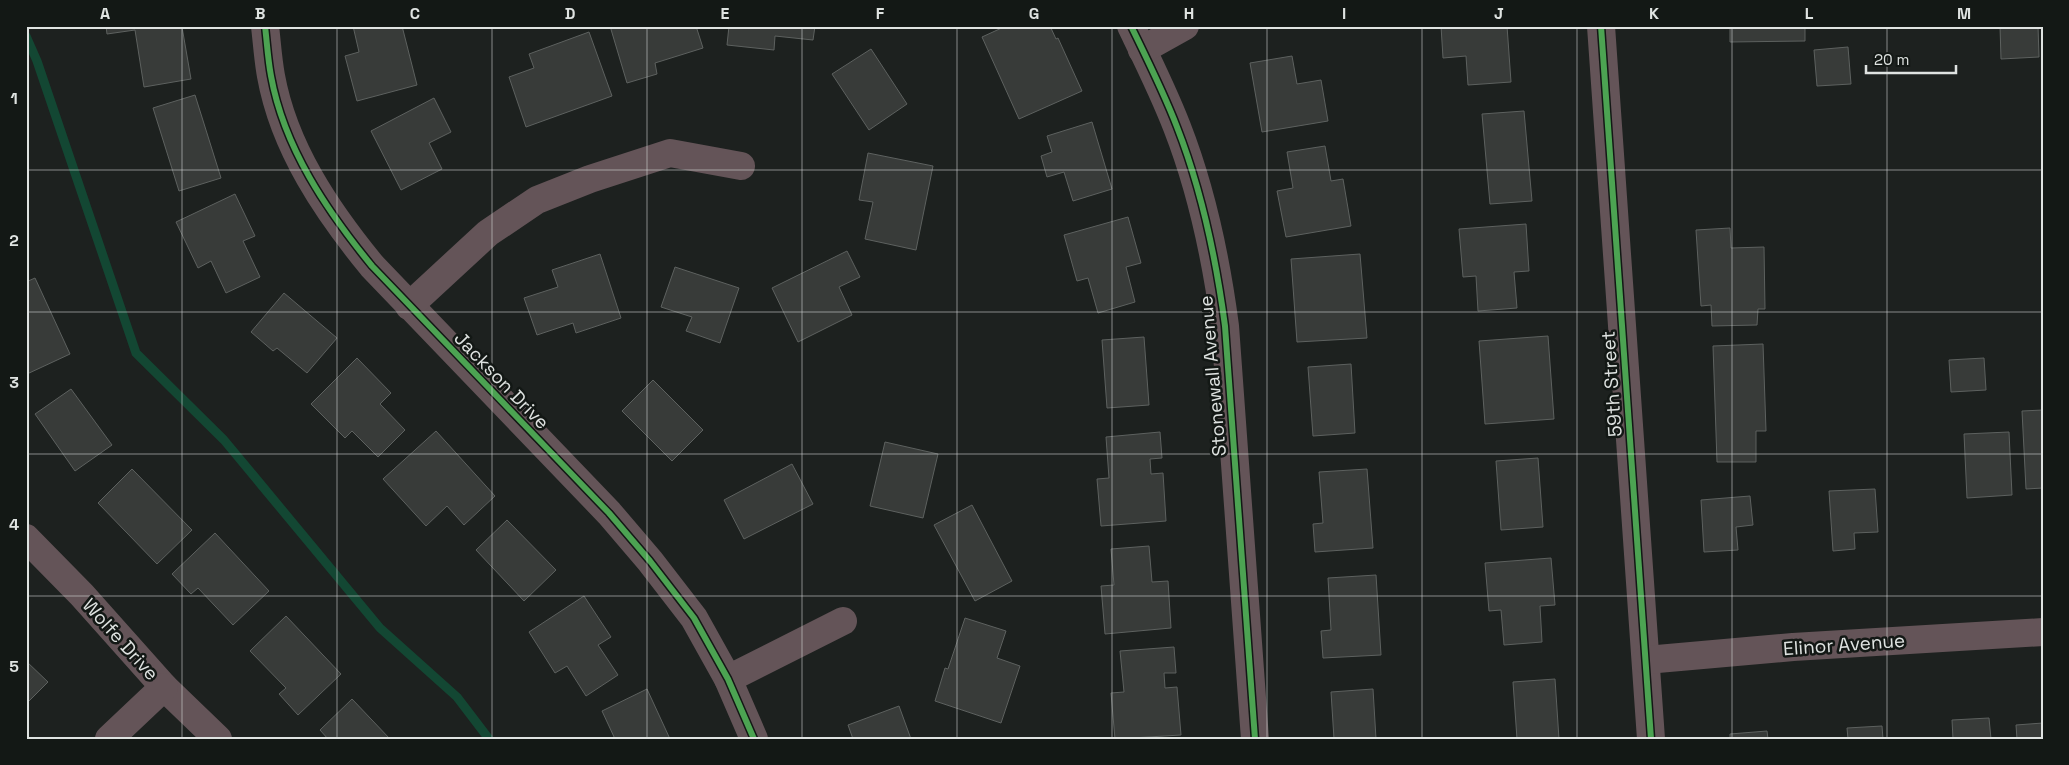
<svg xmlns="http://www.w3.org/2000/svg" width="2069" height="765" viewBox="0 0 2069 765" font-family="'Space Grotesk',sans-serif">
<style>
.lines{fill:none;stroke-linecap:round;stroke-linejoin:round}
.stream{stroke:#134733;stroke-width:9}
.building{fill:#383b39;stroke:#5d615f}
.minor{stroke:#645458;stroke-width:28}
.cycleway-casing{stroke:#131815;stroke-width:9}
.cycleway{stroke:#4ca352;stroke-width:6}
.grid{fill:none;stroke:#dfe3e1;stroke-width:1;stroke-opacity:0.55}
.labels{text-anchor:middle;stroke-width:5;stroke-linejoin:round;paint-order:stroke}
.street-label{font-size:19px;fill:#dfe3e1;stroke:#131815}
.neatline{fill:none;stroke:#dfe3e1;stroke-width:2}
.grid-label{font-size:16px;text-anchor:middle;font-weight:bold;fill:#dfe3e1}
</style>
<rect width="100%" height="100%" fill="#1d211f"/>
<g class="lines">
<polyline class="stream" points="26,36 37,61 136,353 224,440 380,628 457,697 489,739"/>
</g>
<g class="building">
<polygon points="106,26 186,26 182,27 191,79 144,87 135,30 107,34"/>
<polygon points="353,26 402,26 417,85 357,101 345,56 359,52"/>
<polygon points="610,26 696,26 703,48 655,63 657,74 627,83"/>
<polygon points="729,26 815,26 813,40 775,36 774,50 727,45"/>
<polygon points="1006,26 1050,26 1056,39 1058,38 1082,91 1019,119 982,37"/>
<polygon points="1441,26 1507,26 1511,82 1468,85 1466,56 1443,58"/>
<polygon points="1730,26 1805,26 1805,41 1730,42"/>
<polygon points="2000,26 2038,26 2039,57 2001,59"/>
<polygon points="589,32 612,96 526,127 509,77 534,68 529,54"/>
<polygon points="1848,47 1851,84 1817,86 1814,50"/>
<polygon points="871,49 907,104 869,130 832,74"/>
<polygon points="1292,56 1297,84 1321,80 1328,121 1262,132 1250,63"/>
<polygon points="195,95 221,178 179,191 153,108"/>
<polygon points="434,98 451,132 429,143 442,169 401,190 371,131"/>
<polygon points="1524,111 1532,201 1490,204 1482,114"/>
<polygon points="1092,122 1112,189 1073,201 1064,172 1047,177 1041,156 1052,152 1047,136"/>
<polygon points="1325,146 1331,181 1343,179 1351,226 1286,237 1277,191 1293,188 1287,152"/>
<polygon points="868,153 933,166 916,250 865,239 873,202 859,200"/>
<polygon points="235,194 255,236 243,241 260,277 226,293 211,261 198,268 176,222"/>
<polygon points="1128,217 1141,263 1126,267 1135,302 1098,313 1088,278 1077,281 1064,235"/>
<polygon points="1526,224 1529,271 1514,272 1517,308 1478,311 1476,276 1463,277 1459,229"/>
<polygon points="1730,228 1731,248 1764,247 1765,309 1758,309 1757,325 1712,326 1711,305 1701,306 1696,230"/>
<polygon points="847,251 860,277 839,287 852,315 798,342 772,288"/>
<polygon points="600,254 621,318 576,333 573,323 537,335 524,298 558,287 552,270"/>
<polygon points="1360,254 1367,338 1297,342 1291,259"/>
<polygon points="675,267 739,288 720,343 686,331 692,317 661,307"/>
<polygon points="35,278 70,354 27,374 26,282"/>
<polygon points="284,293 337,338 307,373 277,348 273,351 251,332"/>
<polygon points="1548,336 1554,419 1485,424 1479,341"/>
<polygon points="1144,337 1149,405 1107,408 1102,340"/>
<polygon points="1763,344 1766,431 1756,431 1756,462 1717,462 1713,346"/>
<polygon points="357,358 391,393 380,404 405,430 378,457 352,431 345,438 311,404"/>
<polygon points="1984,358 1986,390 1951,392 1949,360"/>
<polygon points="1351,364 1355,433 1313,436 1308,367"/>
<polygon points="653,380 703,430 672,461 622,411"/>
<polygon points="71,389 112,445 75,471 35,414"/>
<polygon points="2043,410 2043,488 2026,489 2022,411"/>
<polygon points="436,431 495,496 464,525 447,506 426,526 383,479"/>
<polygon points="1160,432 1162,458 1150,459 1151,474 1163,473 1166,521 1101,526 1097,479 1109,478 1106,437"/>
<polygon points="2009,432 2012,495 1967,498 1964,434"/>
<polygon points="885,442 938,454 923,518 870,506"/>
<polygon points="1538,458 1543,527 1501,530 1496,461"/>
<polygon points="792,464 813,504 744,539 724,500"/>
<polygon points="132,469 192,530 157,564 98,503"/>
<polygon points="1367,469 1373,548 1315,552 1313,524 1323,523 1319,472"/>
<polygon points="1875,489 1878,532 1854,533 1855,549 1833,551 1829,491"/>
<polygon points="1750,496 1753,525 1736,527 1738,550 1704,552 1701,500"/>
<polygon points="972,505 1012,581 975,601 934,525"/>
<polygon points="507,520 556,570 524,601 476,550"/>
<polygon points="215,533 269,591 233,625 198,588 191,594 172,574"/>
<polygon points="1149,546 1152,582 1168,581 1171,628 1105,634 1101,586 1114,585 1111,549"/>
<polygon points="1551,558 1555,605 1540,606 1542,642 1504,645 1501,610 1489,611 1485,563"/>
<polygon points="1376,575 1381,655 1323,658 1321,631 1331,630 1328,578"/>
<polygon points="584,596 611,637 598,645 618,675 586,696 567,666 555,673 529,632"/>
<polygon points="286,616 341,674 298,715 279,694 286,688 250,651"/>
<polygon points="965,618 1006,631 997,658 1020,666 1001,723 935,701 945,668 948,669"/>
<polygon points="1174,647 1176,673 1164,673 1165,688 1177,687 1181,735 1115,739 1111,693 1124,692 1120,651"/>
<polygon points="26,661 48,682 26,704"/>
<polygon points="1555,679 1559,739 1517,739 1513,682"/>
<polygon points="647,689 670,739 615,739 602,711"/>
<polygon points="1373,689 1376,739 1334,739 1331,692"/>
<polygon points="352,699 390,739 328,739 320,730"/>
<polygon points="899,706 911,739 853,739 848,725"/>
<polygon points="1989,718 1991,739 1953,739 1952,720"/>
<polygon points="2043,723 2043,739 2017,739 2016,725"/>
<polygon points="1882,726 1883,739 1848,739 1847,728"/>
<polygon points="1767,731 1768,739 1730,739 1730,734"/>
</g>
<g class="lines">
<g class="minor">
<path d="M265,26C267,43 268,60 271,76C284,148 327,211 372,266L609,513L650,561L694,618L728,679L754,739"/>
<path d="M1131,26C1147,59 1164,93 1177,127C1202,191 1216,258 1225,326L1255,739"/>
<polyline points="1601,26 1651,739"/>
<polyline points="1142,50 1185,26"/>
<polyline points="409,306 488,233 537,200 590,179 670,153 741,166"/>
<polyline points="26,538 82,595 164,687 218,739"/>
<polyline points="1646,660 1793,647 2043,632"/>
<polyline points="728,679 843,621"/>
<polyline points="109,739 164,687"/>
</g>
<g class="cycleway-casing">
<g id="cycleway">
<path d="M265,26C267,43 268,60 271,76C284,148 327,211 372,266L609,513L650,561L694,618L728,679L754,739"/>
<path d="M1131,26C1147,59 1164,93 1177,127C1202,191 1216,258 1225,326L1255,739"/>
<polyline points="1601,26 1651,739"/>
</g>
</g>
<use href="#cycleway" class="cycleway"/>
</g>
<path class="grid" d="M182,26V739M337,26V739M492,26V739M647,26V739M802,26V739M957,26V739M1112,26V739M1267,26V739M1422,26V739M1577,26V739M1732,26V739M1887,26V739M26,170H2043M26,312H2043M26,454H2043M26,596H2043"/>
<g class="labels">
<g class="street-label">
<text transform="translate(1212 376) rotate(-95)" y="7">Stonewall Avenue</text>
<text transform="translate(502 380) rotate(46)" y="7">Jackson Drive</text>
<text transform="translate(1611 384) rotate(-94)" y="7">59th Street</text>
<text transform="translate(121 639) rotate(48)" y="7">Wolfe Drive</text>
<text transform="translate(1844 644) rotate(-4)" y="7">Elinor Avenue</text>
</g>
</g>
<rect width="2069" height="765" fill="none" stroke="#131815" stroke-width="55"/>
<path d="M1866 65v8h90v-8" fill="none" stroke="#dfe3e1" stroke-width="2.5"/>
<text x="1874" y="65" font-size="15" fill="#dfe3e1" stroke="#131815" stroke-width="4" paint-order="stroke">20 m</text>
<rect x="28" y="28" width="2014" height="710" class="neatline"/>
<g class="grid-label">
<text x="105" y="19">A</text>
<text x="260" y="19">B</text>
<text x="415" y="19">C</text>
<text x="570" y="19">D</text>
<text x="725" y="19">E</text>
<text x="880" y="19">F</text>
<text x="1034" y="19">G</text>
<text x="1189" y="19">H</text>
<text x="1344" y="19">I</text>
<text x="1499" y="19">J</text>
<text x="1654" y="19">K</text>
<text x="1809" y="19">L</text>
<text x="1964" y="19">M</text>
<text x="14" y="104">1</text>
<text x="14" y="246">2</text>
<text x="14" y="388">3</text>
<text x="14" y="530">4</text>
<text x="14" y="672">5</text>
</g>
</svg>
